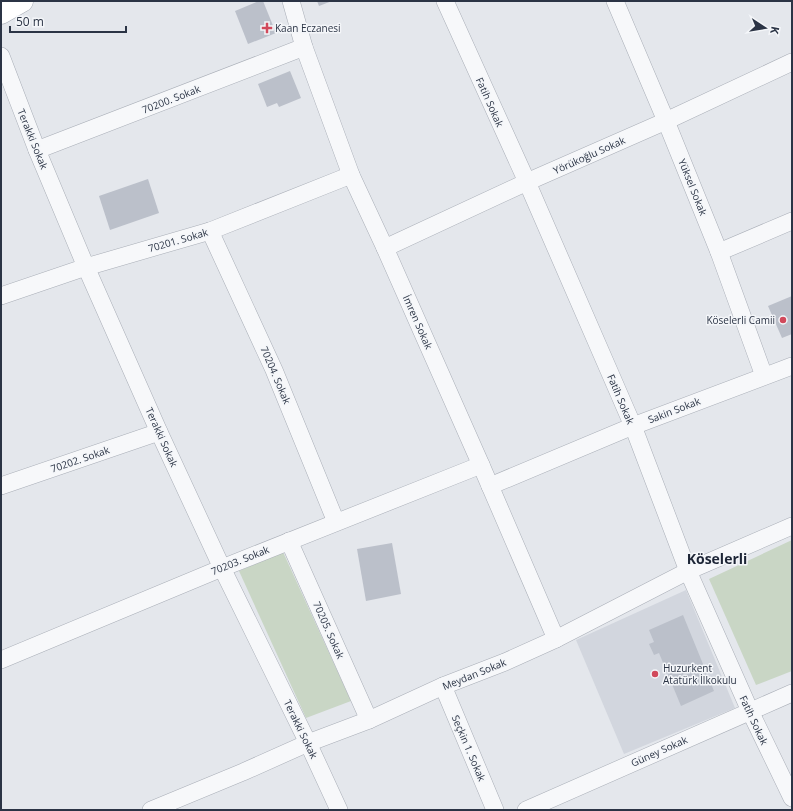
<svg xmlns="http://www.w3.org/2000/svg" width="793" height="811" viewBox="0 0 793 811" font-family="'Open Sans',sans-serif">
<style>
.built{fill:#d2d6de}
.green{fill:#c9d6c5}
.building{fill:#bbc0ca}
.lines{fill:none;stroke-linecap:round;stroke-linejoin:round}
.minor-casing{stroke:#a9aeb7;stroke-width:18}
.secondary-casing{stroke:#a9aeb7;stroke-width:23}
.minor{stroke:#f7f8fa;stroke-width:17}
.secondary{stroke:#fff;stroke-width:22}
.poi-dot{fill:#d1495b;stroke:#f4f6f9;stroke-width:1.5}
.labels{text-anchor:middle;stroke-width:3;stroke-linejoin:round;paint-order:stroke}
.poi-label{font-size:10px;fill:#2b3445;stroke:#f4f6f9;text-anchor:start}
.street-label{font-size:10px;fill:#2b3445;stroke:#f4f6f9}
.district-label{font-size:14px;font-weight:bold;fill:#1d2536;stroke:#f4f6f9}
</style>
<rect width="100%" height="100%" fill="#e4e7ec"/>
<polygon class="built" points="686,590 735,708 624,754 576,640"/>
<g class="green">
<polygon points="792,540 792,671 756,685 709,579"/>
<polygon points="283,552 351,701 306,718 239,571"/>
</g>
<g class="building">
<polygon points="259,1 263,1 276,33 248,44 235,11"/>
<polygon points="317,1 332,1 319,6"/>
<polygon points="290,71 301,98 279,107 277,103 267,107 258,84"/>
<polygon points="148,179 159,213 110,230 99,196"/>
<polygon points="792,296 792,334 782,338 768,306"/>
<polygon points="392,543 401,594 366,601 357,549"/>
<polygon points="683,615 714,691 681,706 659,653 654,655 649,644 654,642 649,630"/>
</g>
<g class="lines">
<g class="minor-casing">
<g id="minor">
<polyline points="291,1 304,47 351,175 385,248 481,465 556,639"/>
<polyline points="445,1 527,182 633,426 688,571 750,711 792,798"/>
<polyline points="615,1 666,121 719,252 764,376"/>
<polyline points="1,56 37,150 86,267 159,432 222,568 308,743 339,810"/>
<polyline points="37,150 304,47"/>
<polyline points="210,231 274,370 336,522"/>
<polyline points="385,248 527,182 666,121 792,62"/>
<polyline points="719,252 792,221"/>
<polyline points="1,296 86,267 210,231 351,175"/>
<polyline points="1,486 159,432"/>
<polyline points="490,486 633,426 792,366"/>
<polyline points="289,541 369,720"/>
<polyline points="1,660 222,568 481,465"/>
<polyline points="443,686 495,810"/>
<polyline points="151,810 243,772 308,743 369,720 443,686 505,662 556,639 688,571 792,526"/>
<polyline points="526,810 792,693"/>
</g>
</g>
<g class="secondary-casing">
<polyline id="secondary" points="1,13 22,1"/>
</g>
<use href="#minor" class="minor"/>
<use href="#secondary" class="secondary"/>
</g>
<g class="poi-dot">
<path d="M265 22h4v4h4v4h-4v4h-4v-4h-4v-4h4z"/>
<circle cx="783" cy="320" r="4"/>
<circle cx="655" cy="674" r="4"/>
</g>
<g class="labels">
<g class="poi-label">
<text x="275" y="32">Kaan Eczanesi</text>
<text x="775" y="324" text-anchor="end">Köselerli Camii</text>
<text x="663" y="672">Huzurkent<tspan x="663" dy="12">Atatürk İlkokulu</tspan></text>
</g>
<g class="street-label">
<text transform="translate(171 99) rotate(-21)" y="4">70200. Sokak</text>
<text transform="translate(490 102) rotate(66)" y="4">Fatih Sokak</text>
<text transform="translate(33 139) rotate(68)" y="4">Terakki Sokak</text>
<text transform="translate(589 155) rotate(-24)" y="4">Yörükoğlu Sokak</text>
<text transform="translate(693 187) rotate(68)" y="4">Yüksel Sokak</text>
<text transform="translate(178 240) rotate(-16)" y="4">70201. Sokak</text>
<text transform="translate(418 322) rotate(66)" y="4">İmren Sokak</text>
<text transform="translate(276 375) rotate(67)" y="4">70204. Sokak</text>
<text transform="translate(621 399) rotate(67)" y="4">Fatih Sokak</text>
<text transform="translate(674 410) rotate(-21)" y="4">Sakin Sokak</text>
<text transform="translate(162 437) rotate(66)" y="4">Terakki Sokak</text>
<text transform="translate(80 459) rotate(-19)" y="4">70202. Sokak</text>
<text transform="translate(240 560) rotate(-22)" y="4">70203. Sokak</text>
<text transform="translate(329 630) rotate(66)" y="4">70205. Sokak</text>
<text transform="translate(474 674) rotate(-22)" y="4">Meydan Sokak</text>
<text transform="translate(754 720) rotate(65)" y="4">Fatih Sokak</text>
<text transform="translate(301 729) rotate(64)" y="4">Terakki Sokak</text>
<text transform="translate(469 748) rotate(67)" y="4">Seçkin 1. Sokak</text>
<text transform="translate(659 751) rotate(-24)" y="4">Güney Sokak</text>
</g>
<g class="district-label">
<text x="717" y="564">Köselerli</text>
</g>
</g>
<rect width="793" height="811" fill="none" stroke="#2b3445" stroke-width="4"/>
<g transform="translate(765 28) rotate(102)" stroke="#f4f6f9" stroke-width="3" paint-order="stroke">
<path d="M0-3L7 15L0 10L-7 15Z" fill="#2b3445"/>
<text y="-6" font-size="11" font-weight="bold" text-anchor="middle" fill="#2b3445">K</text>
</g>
<path d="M10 26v6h116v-6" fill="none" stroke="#2b3445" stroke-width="2"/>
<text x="16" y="26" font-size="12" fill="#2b3445" stroke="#f4f6f9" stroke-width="3" paint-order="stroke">50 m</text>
</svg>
